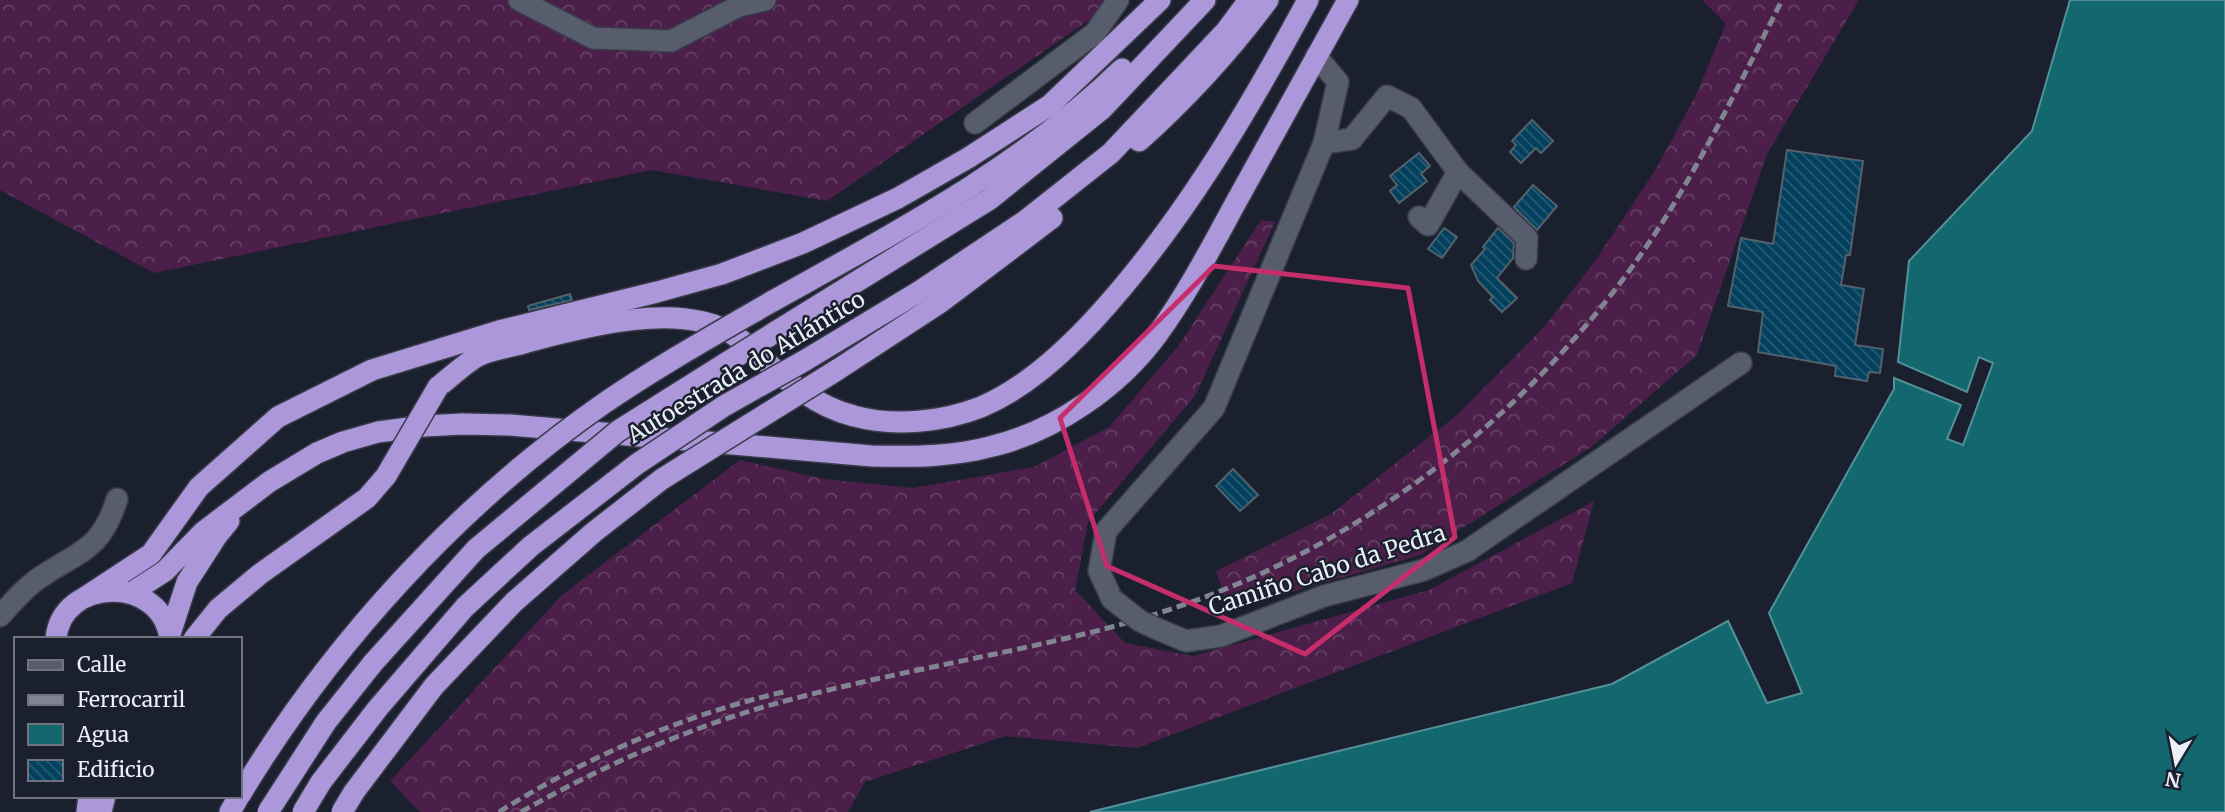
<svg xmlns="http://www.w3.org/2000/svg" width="2225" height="812" viewBox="0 0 2225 812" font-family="Merriweather,serif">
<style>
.forest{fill:url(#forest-crowns)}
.water{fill:#13676f;stroke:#549098;stroke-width:2}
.building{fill:url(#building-back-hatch);stroke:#51626d;stroke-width:2}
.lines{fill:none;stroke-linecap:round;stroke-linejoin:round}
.minor-casing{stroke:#383c48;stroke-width:24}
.highway-casing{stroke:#383c48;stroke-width:24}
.minor{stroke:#575d6d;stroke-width:21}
.highway{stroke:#ac97da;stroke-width:21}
.rail{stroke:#808591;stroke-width:5;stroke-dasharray:10 5;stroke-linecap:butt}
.minor-bridge-casing{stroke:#383c48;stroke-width:24;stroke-linecap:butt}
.highway-bridge-casing{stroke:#383c48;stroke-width:24;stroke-linecap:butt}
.minor-bridge{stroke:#575d6d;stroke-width:21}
.highway-bridge{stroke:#ac97da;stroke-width:21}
.marked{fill:none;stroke:#c62e6b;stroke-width:5;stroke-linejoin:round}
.labels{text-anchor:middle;stroke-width:5;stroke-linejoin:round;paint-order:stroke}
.street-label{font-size:23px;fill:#eaeff8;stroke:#1b202e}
</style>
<defs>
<pattern id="forest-crowns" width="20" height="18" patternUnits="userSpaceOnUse" patternTransform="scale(1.75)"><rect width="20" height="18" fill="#4b1f49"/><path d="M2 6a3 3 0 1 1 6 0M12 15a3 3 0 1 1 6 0" fill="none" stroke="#654064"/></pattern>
<pattern id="building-back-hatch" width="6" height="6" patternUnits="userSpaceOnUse" patternTransform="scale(1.75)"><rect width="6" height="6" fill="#02405d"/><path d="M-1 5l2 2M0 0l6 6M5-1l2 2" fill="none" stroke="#275c75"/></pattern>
</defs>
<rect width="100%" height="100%" fill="#1b202e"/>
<g class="forest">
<polygon points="0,0 1118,0 827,201 652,170 154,273 0,190"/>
<polygon points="1702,0 1859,0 1767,154 1697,355 1591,447 1420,555 1229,610 1216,571 1331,514 1457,415 1544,327 1595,261 1656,169 1695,97 1726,24"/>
<polygon points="1261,220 1275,222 1195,396 1088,522 1075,590 1125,643 1193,656 1429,590 1594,501 1572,583 1137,748 1005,736 865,782 848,812 420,812 390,781 562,595 740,460 824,479 913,488 1034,467 1109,427 1177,348"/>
</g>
<polygon class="water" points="2070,0 2225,0 2225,812 1090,812 1612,684 1728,621 1767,703 1802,693 1769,613 1894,389 1894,378 1961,405 1947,439 1963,445 1993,363 1979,357 1967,392 1898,362 1909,261 2032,131"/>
<g class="building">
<polygon points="1532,120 1553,141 1541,153 1536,148 1521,163 1510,152 1516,145 1512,141"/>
<polygon points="1787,150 1863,161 1850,255 1846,255 1841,285 1864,289 1855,345 1883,349 1880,373 1869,372 1867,381 1835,376 1836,366 1758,352 1763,312 1728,306 1741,238 1773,244"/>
<polygon points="1419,153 1430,166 1421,174 1427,181 1399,203 1390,191 1397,185 1390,176"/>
<polygon points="1533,185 1557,206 1537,230 1514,207"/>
<polygon points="1444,228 1457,237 1442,258 1428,249"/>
<polygon points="1498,228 1514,243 1513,258 1497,278 1517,298 1502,312 1490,300 1493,297 1478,281 1471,265 1485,249 1483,247"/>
<polygon points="570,294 572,300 529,310 528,306"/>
<polygon points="1233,469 1258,495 1240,511 1216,486"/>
</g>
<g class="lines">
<g class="minor-casing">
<g id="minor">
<polyline points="519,0 593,38 671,41 739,6 765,0"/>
<polyline points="975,123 1095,33 1118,0"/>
<polyline points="1324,143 1352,139 1387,96 1411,108 1458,172 1527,238 1526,259"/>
<polyline points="1419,217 1428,225 1458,172"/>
<polyline points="1112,599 1099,571 1106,531 1214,408 1324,143 1338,82 1316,56"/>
<path d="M0,616C11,604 22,591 35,581C76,551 100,554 117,499"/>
<polyline points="1155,628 1186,641 1221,636 1324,596 1424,570 1467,551 1741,363"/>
</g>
</g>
<g class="highway-casing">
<g id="highway">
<path d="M1139,141C1187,98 1230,51 1268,0"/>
<path d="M771,302C893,234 1021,167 1122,69"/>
<polyline points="777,331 990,199 1102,109 1205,0"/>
<polyline points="804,361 920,291 1025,221 1111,153 1226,31 1249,0"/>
<polyline points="837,370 941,302 1052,218"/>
<path d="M438,387C451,377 464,364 478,356C492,349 512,347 527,342C583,327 682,300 734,335C742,340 749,347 756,353C786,380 814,406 854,416C894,427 943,422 981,407C1024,389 1061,355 1092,322C1180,227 1247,113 1308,0"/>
<path d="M131,593L165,571L203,532L269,482L317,453L343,442L378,432L424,426L462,424L510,425L872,456C913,457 953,457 993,446C1055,431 1119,387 1157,335C1187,294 1211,248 1235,204C1273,136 1310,68 1348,0"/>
<polyline points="87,596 151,554 199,487 278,417 372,370 499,331 657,292 722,274 803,243 898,198 968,158 1050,105 1160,0"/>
<polyline points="170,634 187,582 216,537 229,521"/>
<path d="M56,639C61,577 162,574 170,639"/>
<polyline points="194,639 218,609 260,574 367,498 386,476"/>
<polyline points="87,812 89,796"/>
<polyline points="101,812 105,796"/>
<polyline points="230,812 239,796"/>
</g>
</g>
<use href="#minor" class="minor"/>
<use href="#highway" class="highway"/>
<g class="rail">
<path d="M499,812C586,757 688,713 788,691"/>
<path d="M521,812C597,769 676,733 760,708C864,678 971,661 1076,636C1144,620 1214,597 1277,566C1431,492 1570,367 1662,223C1707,152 1744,75 1782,0"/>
</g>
<g class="minor-bridge-casing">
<polyline id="minor-bridge" points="1112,599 1140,621 1155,628"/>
</g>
<g class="highway-bridge-casing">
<g id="highway-bridge">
<polyline points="386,476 438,387"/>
<path d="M240,795C331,644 458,505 603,404C657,367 714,335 771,302"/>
<polyline points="268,812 326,722 373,663 476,549 618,431 777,331"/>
<polyline points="303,812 321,782 378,708 465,607 531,546 637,464 724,406 804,361"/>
<polyline points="342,812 354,792 434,686 514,602 594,532 662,479 837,370"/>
</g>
</g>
<use href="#minor-bridge" class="minor-bridge"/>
<use href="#highway-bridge" class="highway-bridge"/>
</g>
<path class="marked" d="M1214,266L1408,288L1455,537L1305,654L1107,566L1060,418Z"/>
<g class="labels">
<g class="street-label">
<text transform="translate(746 367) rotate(-31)" y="8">Autoestrada do Atlántico</text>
<text transform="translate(1327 570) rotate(-18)" y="8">Camiño Cabo da Pedra</text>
</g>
</g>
<rect x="14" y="637" width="228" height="161" fill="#1b202e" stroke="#6e737f" stroke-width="2"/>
<rect x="28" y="660" width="35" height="10" fill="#575d6d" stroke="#6e737f" stroke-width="2"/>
<text x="77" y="672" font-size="21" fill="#eaeff8">Calle</text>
<rect x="28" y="695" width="35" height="10" fill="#808591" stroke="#6e737f" stroke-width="2"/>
<text x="77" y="707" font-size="21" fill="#eaeff8">Ferrocarril</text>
<rect x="28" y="724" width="35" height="21" fill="#13676f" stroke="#6e737f" stroke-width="2"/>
<text x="77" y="742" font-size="21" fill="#eaeff8">Agua</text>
<rect x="28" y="760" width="35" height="21" fill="url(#building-back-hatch)" stroke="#6e737f" stroke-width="2"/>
<text x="77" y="777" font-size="21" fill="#eaeff8">Edificio</text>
<g transform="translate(2176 763) rotate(190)" stroke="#1b202e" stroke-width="5" paint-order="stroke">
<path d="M0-5L12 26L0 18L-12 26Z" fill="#eaeff8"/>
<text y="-10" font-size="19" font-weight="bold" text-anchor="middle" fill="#eaeff8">N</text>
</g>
</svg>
